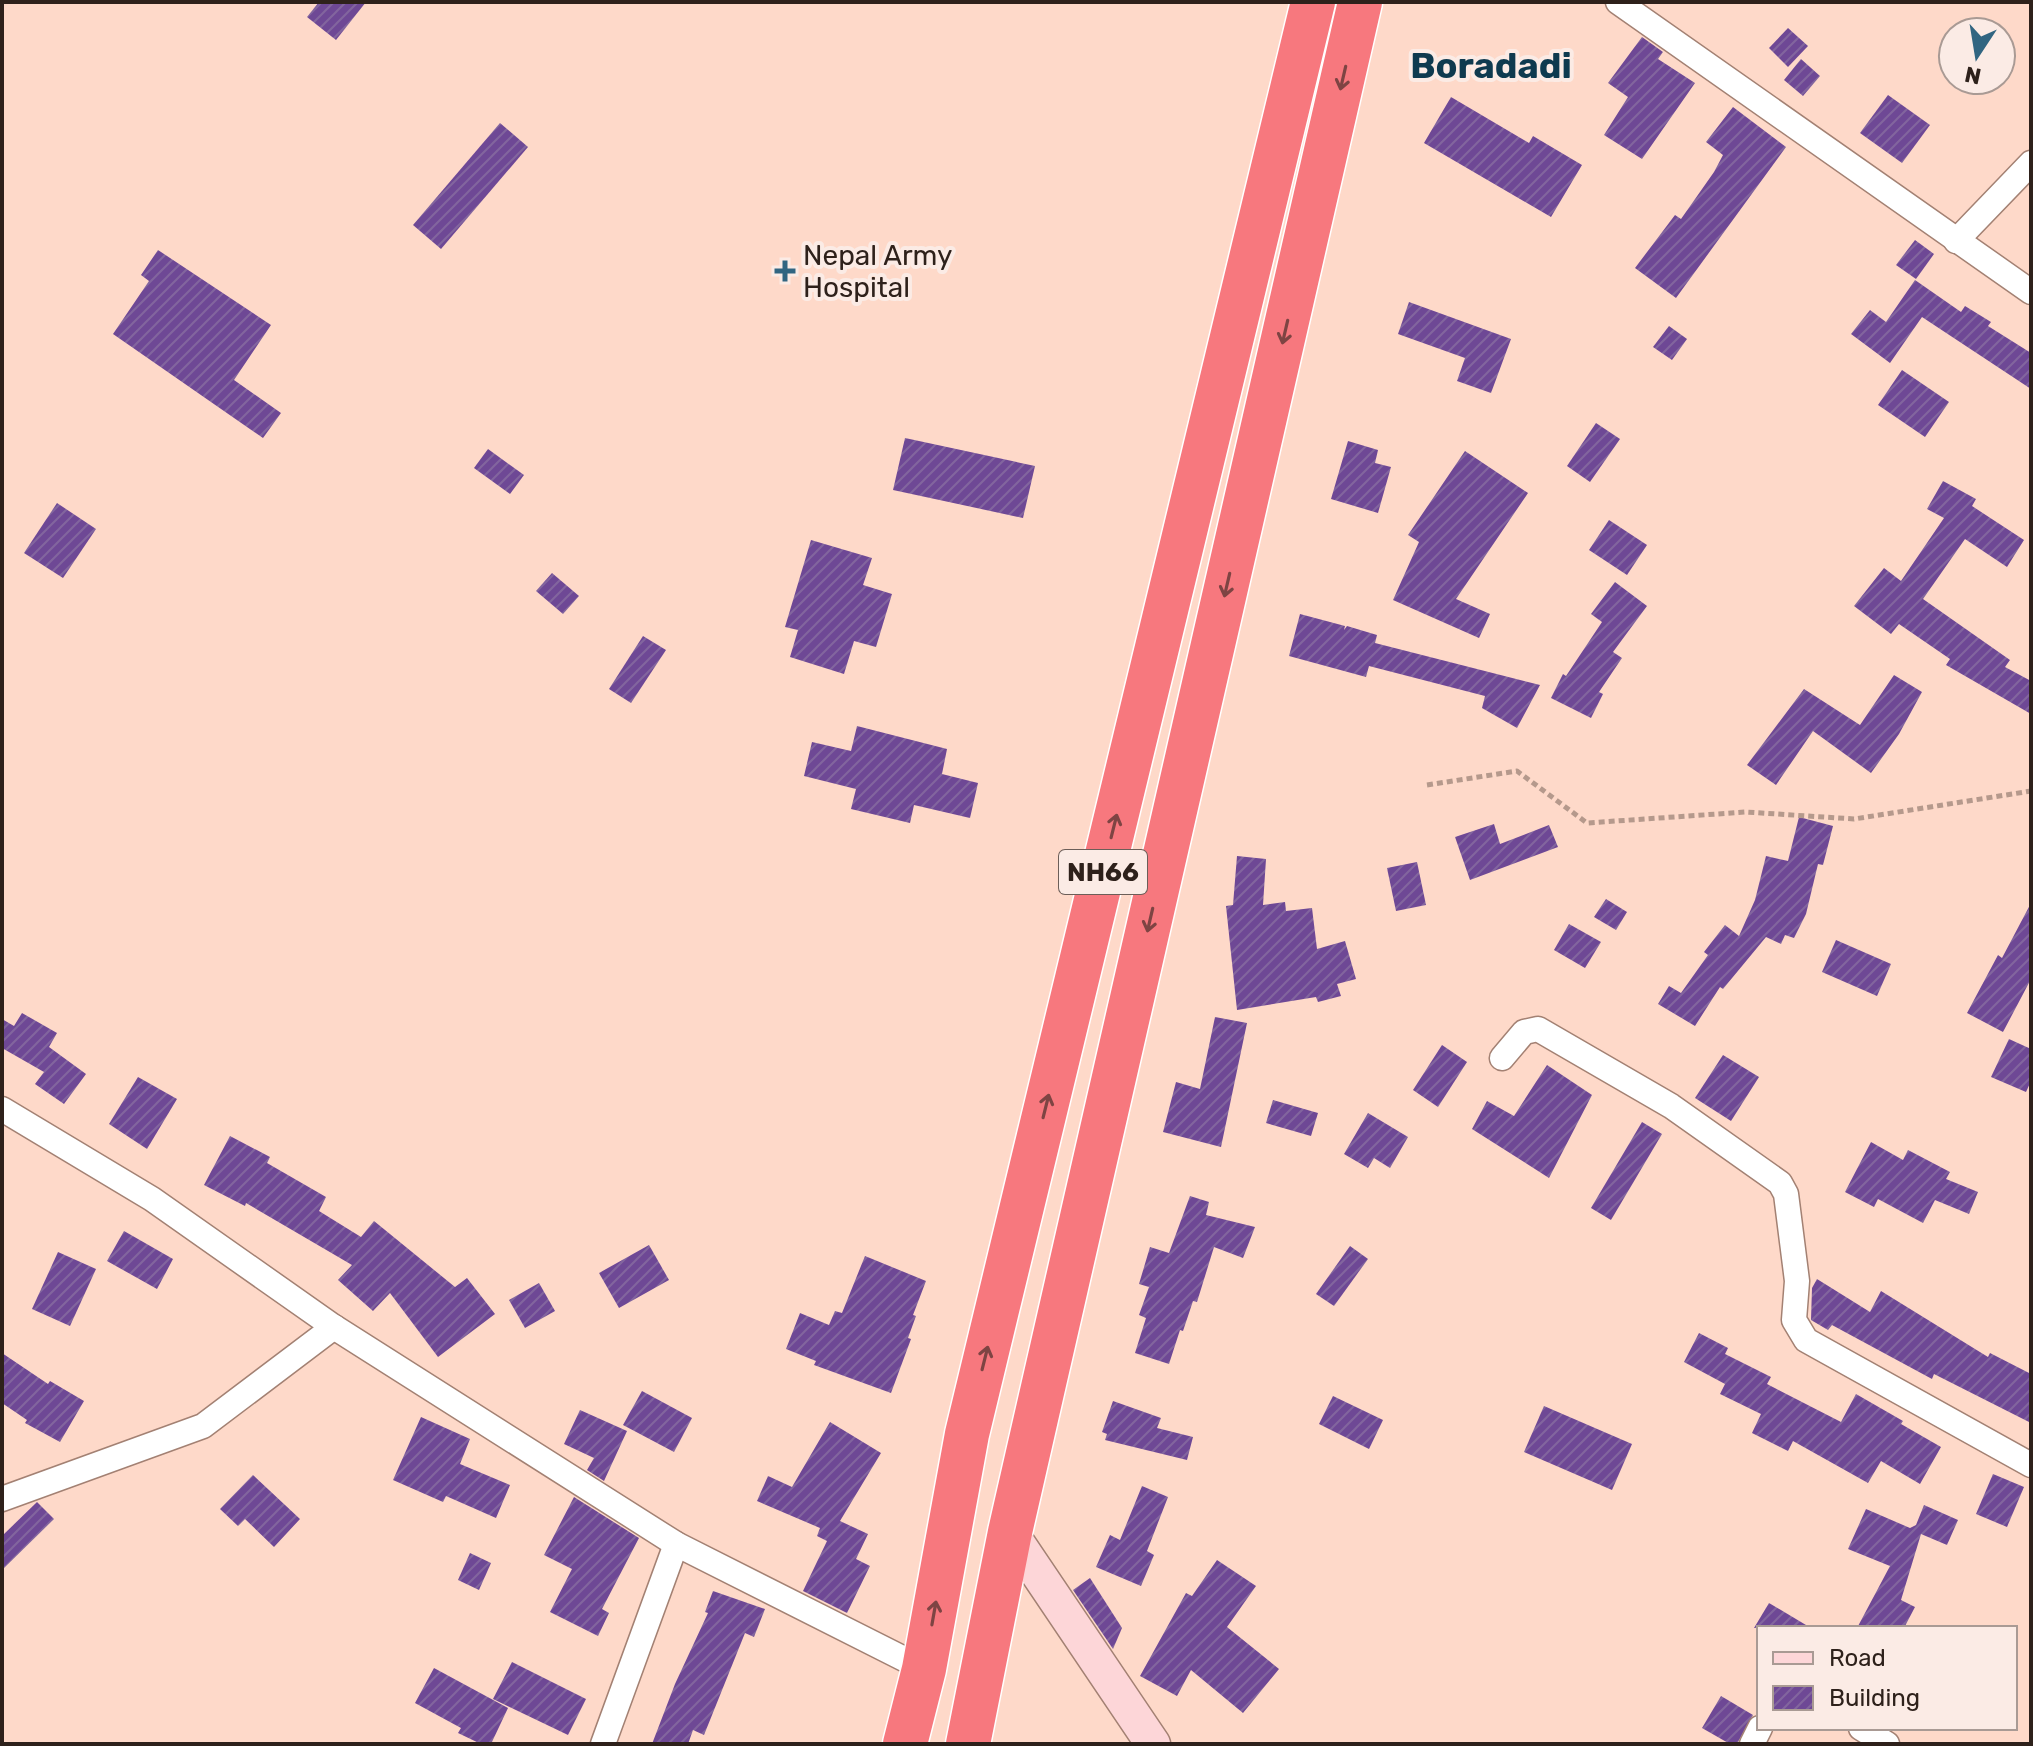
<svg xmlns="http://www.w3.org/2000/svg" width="2033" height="1746" viewBox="0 0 2033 1746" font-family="Rubik,sans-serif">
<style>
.building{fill:url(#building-hatch)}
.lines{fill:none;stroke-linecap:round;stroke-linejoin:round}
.street-casing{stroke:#a38173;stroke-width:27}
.secondary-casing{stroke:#a38173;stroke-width:37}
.highway-casing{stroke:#fff;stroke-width:47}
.path{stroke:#b5998c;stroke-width:5;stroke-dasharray:6 4;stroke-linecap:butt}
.street{stroke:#fff;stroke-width:24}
.secondary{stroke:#fdd6d8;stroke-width:34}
.highway{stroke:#f7787e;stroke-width:44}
.oneway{stroke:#7e4443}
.poi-dot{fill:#316581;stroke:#fbebe5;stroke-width:3}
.labels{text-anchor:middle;stroke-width:8;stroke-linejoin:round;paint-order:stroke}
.shield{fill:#fbebe5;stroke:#6c5e58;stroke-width:2}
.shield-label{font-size:26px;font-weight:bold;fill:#2e211b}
.poi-label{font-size:28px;fill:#2e211b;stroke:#fbebe5;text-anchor:start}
.district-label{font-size:36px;font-weight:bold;fill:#0e3a4f;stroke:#fbebe5}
</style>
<defs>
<pattern id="building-hatch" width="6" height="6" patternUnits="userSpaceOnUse" patternTransform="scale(2)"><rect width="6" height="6" fill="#6e4895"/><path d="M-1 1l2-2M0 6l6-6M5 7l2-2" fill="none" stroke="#82659e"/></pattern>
</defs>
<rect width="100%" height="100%" fill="#fed9c9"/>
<g class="building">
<polygon points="319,2 366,2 336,40 307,17"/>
<polygon points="1788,28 1808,46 1788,67 1769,48"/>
<polygon points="1642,37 1663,52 1658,59 1695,83 1642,159 1604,135 1628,97 1608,83"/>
<polygon points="1801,59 1820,76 1803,96 1784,80"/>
<polygon points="1888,95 1930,125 1902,163 1860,133"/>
<polygon points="1451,97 1529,143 1533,136 1582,165 1551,217 1424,143"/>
<polygon points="1733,107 1786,147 1676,298 1635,268 1675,215 1681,219 1714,172 1723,155 1706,142"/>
<polygon points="500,123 528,147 441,249 413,225"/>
<polygon points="1915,240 1934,254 1916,279 1896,265"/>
<polygon points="158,250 271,325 234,380 281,413 263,438 113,334 149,281 141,275"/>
<polygon points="1915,280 1961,312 1965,306 1991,322 1988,326 2031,353 2031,389 1922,317 1890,363 1851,334 1870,310 1886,322"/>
<polygon points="1409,302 1511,339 1491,393 1457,381 1465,358 1398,334"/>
<polygon points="1669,326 1687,339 1672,360 1653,347"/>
<polygon points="1902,370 1949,402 1925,437 1878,405"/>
<polygon points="1596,423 1620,439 1590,482 1567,466"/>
<polygon points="905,438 1035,466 1023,518 893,490"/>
<polygon points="1348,441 1378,450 1375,463 1391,467 1378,513 1331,499"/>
<polygon points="488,449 524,475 510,494 474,468"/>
<polygon points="1465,451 1528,493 1456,599 1490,614 1479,638 1393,600 1419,542 1408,535"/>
<polygon points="1943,481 1976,499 1972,506 2024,540 2007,567 1965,539 1923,599 2010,660 2005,667 2031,681 2031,714 1946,665 1950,659 1899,624 1891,634 1854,606 1884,568 1901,581 1944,518 1927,509"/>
<polygon points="57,503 96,529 63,578 24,553"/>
<polygon points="1609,520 1647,545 1627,575 1589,550"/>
<polygon points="811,540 872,558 863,585 892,594 876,647 854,641 844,674 790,657 798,630 785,627"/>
<polygon points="552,573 579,596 563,614 536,591"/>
<polygon points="1615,582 1647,606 1613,652 1622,658 1599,692 1603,694 1591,718 1551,698 1563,674 1566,676 1602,622 1591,614"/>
<polygon points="1300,614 1345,626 1344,630 1347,626 1377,635 1375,643 1540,685 1517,728 1482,708 1485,696 1369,666 1366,677 1289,656"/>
<polygon points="643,636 666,650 631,703 609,689"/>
<polygon points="1894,675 1922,692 1899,734 1871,773 1813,731 1776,785 1747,765 1804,689 1860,725"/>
<polygon points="857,726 947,749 942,774 978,783 970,818 914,805 910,823 851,809 856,789 804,776 812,742 851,751"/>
<polygon points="1799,817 1833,826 1823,865 1818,864 1806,914 1794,938 1785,935 1781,944 1766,937 1723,989 1720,987 1695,1026 1658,1004 1669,986 1681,993 1708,955 1704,952 1725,925 1739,936 1755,900 1766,856 1788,861"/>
<polygon points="1494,824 1500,844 1549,825 1558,847 1470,880 1455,837"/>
<polygon points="1237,856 1266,859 1263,905 1285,902 1286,911 1312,908 1317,949 1345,941 1356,979 1337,984 1341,996 1318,1002 1316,997 1237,1010 1226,906 1233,905"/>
<polygon points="1417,862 1426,905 1396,911 1387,868"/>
<polygon points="1606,899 1627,912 1616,930 1594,917"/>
<polygon points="2031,903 2031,979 2003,1032 1967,1013 1998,955 2002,958"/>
<polygon points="1569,924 1601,942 1585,968 1554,950"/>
<polygon points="1836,940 1891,964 1877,996 1822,972"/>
<polygon points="22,1013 57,1033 49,1047 86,1074 64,1104 35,1084 44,1072 2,1048 2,1019 14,1026"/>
<polygon points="1215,1017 1247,1023 1221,1147 1163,1132 1176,1082 1200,1089"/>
<polygon points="2009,1039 2031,1049 2031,1081 2026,1092 1991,1077"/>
<polygon points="1442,1045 1467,1062 1438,1107 1413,1090"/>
<polygon points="1723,1055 1759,1077 1731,1121 1695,1098"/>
<polygon points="1547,1065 1592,1095 1549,1178 1472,1129 1487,1101 1514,1116"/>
<polygon points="138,1077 177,1099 147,1149 109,1124"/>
<polygon points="1273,1100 1318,1113 1311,1136 1266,1123"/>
<polygon points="1368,1113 1408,1137 1390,1168 1374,1158 1368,1168 1344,1154"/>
<polygon points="1642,1122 1662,1134 1611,1220 1591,1208"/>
<polygon points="230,1136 270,1157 267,1163 326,1197 319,1211 361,1237 374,1221 455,1287 467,1278 495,1314 438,1357 390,1293 373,1311 338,1280 352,1265 246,1203 245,1206 204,1185"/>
<polygon points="1871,1142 1903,1160 1908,1150 1950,1172 1946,1179 1978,1192 1969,1214 1935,1200 1923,1223 1878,1199 1874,1207 1845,1192"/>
<polygon points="1190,1196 1209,1202 1206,1215 1255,1227 1243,1258 1214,1247 1197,1302 1193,1301 1183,1331 1180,1330 1169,1364 1135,1353 1146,1318 1139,1315 1149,1287 1139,1284 1150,1247 1169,1253"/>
<polygon points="124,1231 173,1259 157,1289 107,1261"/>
<polygon points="649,1245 669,1280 619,1308 599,1273"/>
<polygon points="1350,1246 1368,1259 1334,1306 1316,1294"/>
<polygon points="58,1252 96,1269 70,1326 32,1309"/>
<polygon points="865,1256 926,1281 913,1315 916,1316 908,1338 911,1339 891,1393 814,1365 816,1361 786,1349 800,1313 829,1325 835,1311 842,1313"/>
<polygon points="1817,1279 1870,1312 1881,1291 1988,1357 1990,1353 2031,1374 2031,1423 1934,1374 1932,1379 1832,1325 1828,1330 1811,1320 1812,1288"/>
<polygon points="539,1283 555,1311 525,1328 509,1300"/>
<polygon points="1699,1333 1728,1348 1725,1354 1771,1377 1767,1384 1841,1422 1856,1394 1903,1421 1901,1424 1941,1447 1920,1484 1881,1461 1868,1483 1793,1441 1788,1451 1752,1433 1761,1414 1720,1394 1725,1384 1684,1362"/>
<polygon points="2,1353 48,1384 50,1381 84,1401 60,1442 25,1423 27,1420 2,1403"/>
<polygon points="642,1391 692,1418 674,1452 623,1425"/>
<polygon points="1333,1396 1383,1420 1369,1449 1319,1424"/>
<polygon points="1113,1401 1161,1418 1157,1428 1193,1437 1187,1460 1105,1440 1107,1434 1102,1432"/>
<polygon points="1544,1406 1632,1444 1612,1490 1524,1452"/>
<polygon points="580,1410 627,1431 604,1481 587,1470 594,1458 564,1444"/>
<polygon points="421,1417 470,1439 460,1464 510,1485 496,1518 446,1496 443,1502 393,1480"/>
<polygon points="830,1422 881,1453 840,1521 868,1534 856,1559 870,1566 847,1613 803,1591 827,1541 817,1536 820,1528 757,1501 768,1476 792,1487"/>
<polygon points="1993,1474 2024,1487 2007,1527 1976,1514"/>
<polygon points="253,1475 300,1519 274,1547 245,1519 238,1526 220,1509"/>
<polygon points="1142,1486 1168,1497 1147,1551 1154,1555 1141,1586 1096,1567 1110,1535 1120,1540"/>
<polygon points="574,1497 639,1538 602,1609 609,1613 598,1636 550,1612 572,1569 544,1555"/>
<polygon points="37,1502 54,1519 2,1570 2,1536"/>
<polygon points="1924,1505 1958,1520 1947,1545 1921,1534 1901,1600 1915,1607 1904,1628 1857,1628 1890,1566 1848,1549 1866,1509 1910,1528 1916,1525"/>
<polygon points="470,1553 491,1563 479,1590 458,1580"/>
<polygon points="1217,1560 1256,1586 1227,1627 1279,1669 1243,1713 1191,1670 1177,1696 1140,1676 1186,1593 1192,1596"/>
<polygon points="1090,1578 1122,1628 1113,1649 1073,1590"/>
<polygon points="713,1591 765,1609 754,1637 745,1633 704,1735 693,1730 688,1744 652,1744 675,1684 708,1613 705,1612"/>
<polygon points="1769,1603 1811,1628 1754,1628"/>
<polygon points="512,1662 586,1699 568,1735 493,1699"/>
<polygon points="434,1668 508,1708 491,1744 481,1744 458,1733 461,1728 415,1703"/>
<polygon points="1721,1696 1753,1715 1737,1744 1730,1744 1702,1728"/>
</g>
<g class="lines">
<g class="street-casing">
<g id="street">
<polyline points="1618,2 2031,292"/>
<polyline points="1956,241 2031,163"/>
<polyline points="1502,1058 1524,1032 1538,1029 1671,1106 1780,1183 1786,1194 1797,1281 1794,1320 1806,1340 2031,1465"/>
<polyline points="2,1109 152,1199 334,1327 676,1544 924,1669"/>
<polyline points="2,1499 203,1426 334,1327"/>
<polyline points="1861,1728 1887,1744"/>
<polyline points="603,1744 676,1544"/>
<polyline points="1752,1744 1760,1728"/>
</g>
</g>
<g class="secondary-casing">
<polyline id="secondary" points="1010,1532 1153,1744"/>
</g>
<g class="highway-casing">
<g id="highway">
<polyline points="905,1744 924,1669 967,1434 1313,2"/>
<polyline points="968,1744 1010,1532 1360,2"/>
</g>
</g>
<polyline class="path" points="1427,785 1517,771 1587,823 1746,812 1854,819 2031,791"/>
<use href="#street" class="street"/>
<use href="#secondary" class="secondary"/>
<use href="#highway" class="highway"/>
</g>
<defs><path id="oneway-shaft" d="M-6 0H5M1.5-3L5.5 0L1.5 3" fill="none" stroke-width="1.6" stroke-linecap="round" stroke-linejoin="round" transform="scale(2)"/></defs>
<g class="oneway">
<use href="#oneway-shaft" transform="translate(1343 78) rotate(103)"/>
<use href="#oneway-shaft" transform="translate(1285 332) rotate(103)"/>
<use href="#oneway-shaft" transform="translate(1227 585) rotate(103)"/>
<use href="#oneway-shaft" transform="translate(1114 826) rotate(-76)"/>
<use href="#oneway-shaft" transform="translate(1150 920) rotate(103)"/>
<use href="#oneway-shaft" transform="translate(1046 1106) rotate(-76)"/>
<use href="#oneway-shaft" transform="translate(985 1358) rotate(-76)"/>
<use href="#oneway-shaft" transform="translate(934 1613) rotate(-80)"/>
</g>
<path class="poi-dot" d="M781 259h8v8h8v8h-8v8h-8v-8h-8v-8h8z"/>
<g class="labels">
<rect class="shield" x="1059" y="850" width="88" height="44" rx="6"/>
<g class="shield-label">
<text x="1103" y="881">NH66</text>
</g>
<g class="poi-label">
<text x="803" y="265">Nepal Army<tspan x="803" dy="32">Hospital</tspan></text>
</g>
<g class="district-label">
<text x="1491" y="78">Boradadi</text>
</g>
</g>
<rect width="2033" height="1746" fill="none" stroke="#2e211b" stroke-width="8"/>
<rect x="1757" y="1626" width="260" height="104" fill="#fbebe5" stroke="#a99a94" stroke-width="2"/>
<rect x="1773" y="1652" width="40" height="12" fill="#fdd6d8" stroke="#a99a94" stroke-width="2"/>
<text x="1829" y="1666" font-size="24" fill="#2e211b">Road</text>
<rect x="1773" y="1686" width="40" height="24" fill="url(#building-hatch)" stroke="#a99a94" stroke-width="2"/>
<text x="1829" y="1706" font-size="24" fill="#2e211b">Building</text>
<g transform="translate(1977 56) rotate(192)"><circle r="38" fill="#fbebe5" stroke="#a99a94" stroke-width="2"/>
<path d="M0-6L14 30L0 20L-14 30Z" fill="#316581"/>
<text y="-12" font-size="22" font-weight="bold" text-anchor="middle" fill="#2e211b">N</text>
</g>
</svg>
